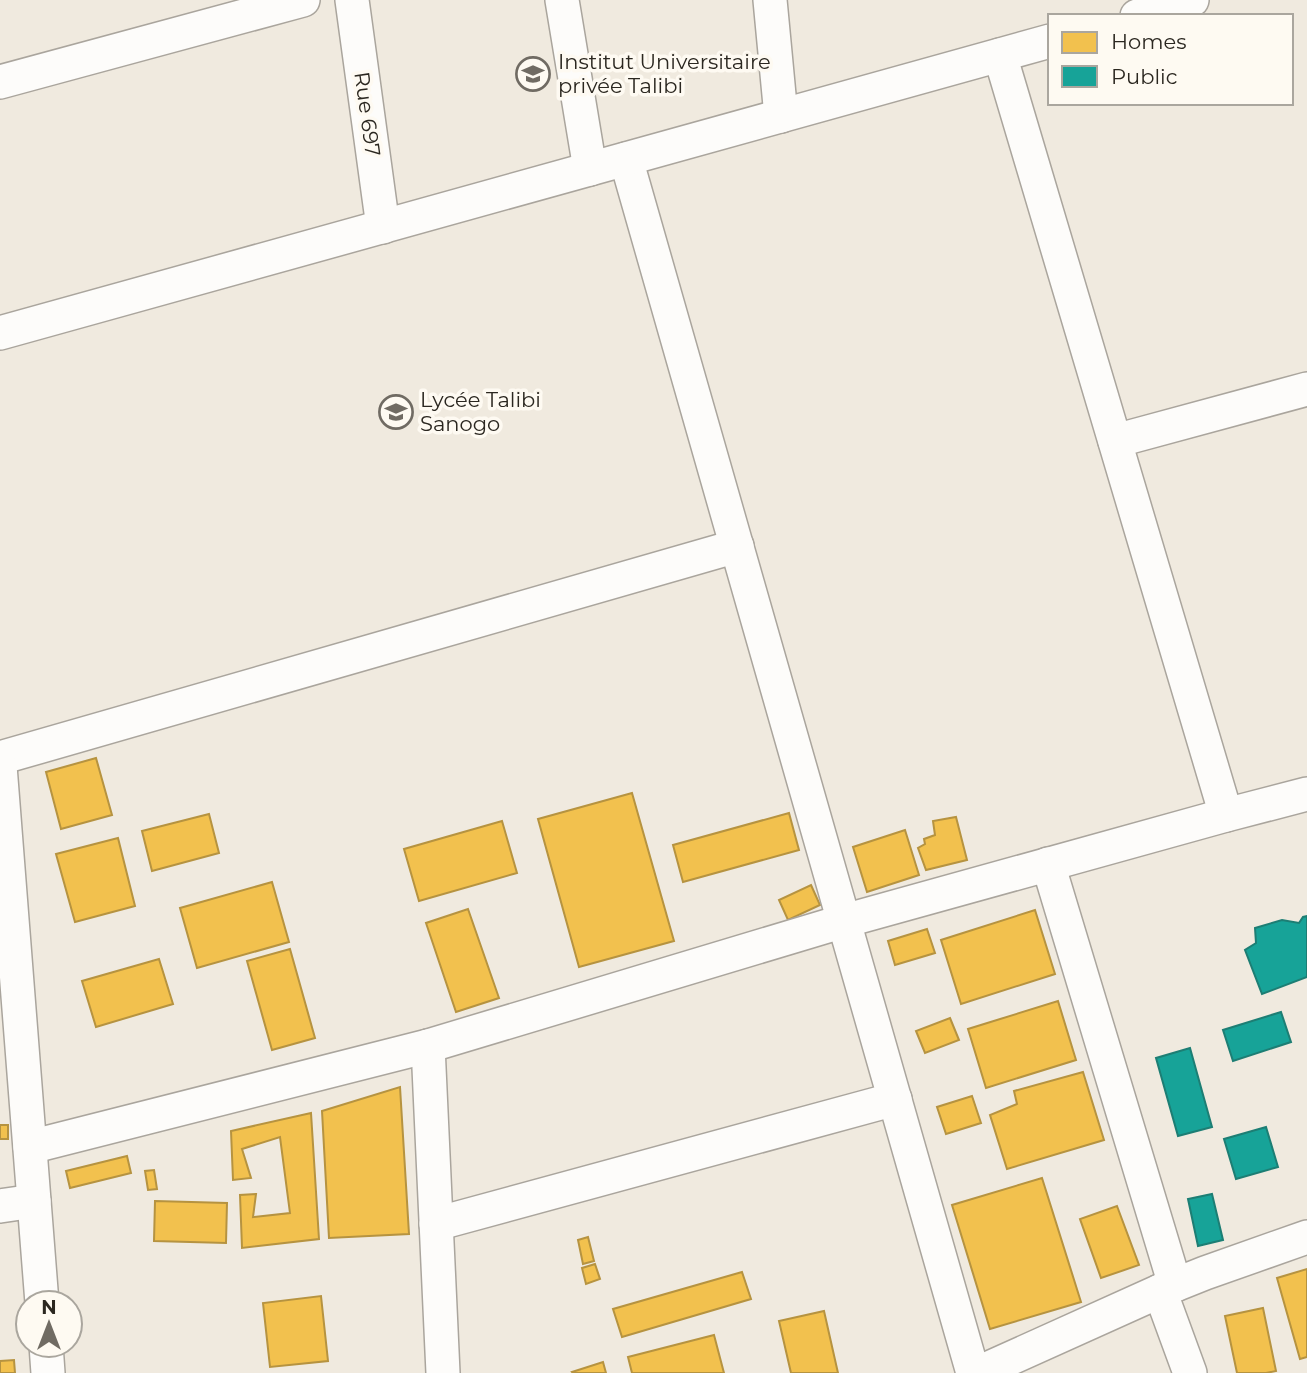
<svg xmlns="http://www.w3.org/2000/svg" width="1307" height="1373" viewBox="0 0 1307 1373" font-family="Montserrat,sans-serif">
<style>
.homes{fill:#f2c14e;stroke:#b69340;stroke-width:2}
.public{fill:#17a398;stroke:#1d7e74;stroke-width:2}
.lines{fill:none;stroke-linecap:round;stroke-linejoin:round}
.street-casing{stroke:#aaa59d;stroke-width:36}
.street{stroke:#fdfcfa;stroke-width:33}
.labels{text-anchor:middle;stroke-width:7;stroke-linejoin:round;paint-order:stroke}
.poi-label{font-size:21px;fill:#2b2720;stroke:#fefaf2;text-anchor:start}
.street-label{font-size:21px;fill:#2b2720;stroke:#fefaf2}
</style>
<rect width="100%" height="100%" fill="#f0eadf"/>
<g class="homes">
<polygon points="96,758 112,815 61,829 46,772"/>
<polygon points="632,793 674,941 579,967 538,819"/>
<polygon points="789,813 799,850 683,882 673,845"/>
<polygon points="209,814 219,853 152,871 142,831"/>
<polygon points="956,817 967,860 926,870 918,848 925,844 924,839 935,835 933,821"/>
<polygon points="502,821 517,873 419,901 404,849"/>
<polygon points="905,830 919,875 867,892 853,847"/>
<polygon points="118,838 135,906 75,922 56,854"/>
<polygon points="272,882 289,942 197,968 180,908"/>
<polygon points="811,885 820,905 788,920 779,900"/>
<polygon points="468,909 499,998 456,1012 426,923"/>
<polygon points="1035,910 1055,974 961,1004 941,940"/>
<polygon points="927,929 935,953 895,965 888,941"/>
<polygon points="290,949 315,1038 272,1050 247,961"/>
<polygon points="159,959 173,1004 96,1027 82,981"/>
<polygon points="1058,1001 1076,1060 986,1088 968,1029"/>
<polygon points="950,1018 959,1040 925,1053 916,1031"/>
<polygon points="1083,1072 1104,1140 1007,1169 990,1115 1017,1104 1014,1091"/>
<polygon points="400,1087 409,1234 329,1238 322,1111"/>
<polygon points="972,1096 981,1123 946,1134 937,1107"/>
<polygon points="311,1113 319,1239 242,1248 240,1195 256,1194 253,1217 290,1213 280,1137 242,1149 251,1178 233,1180 231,1131"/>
<rect x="0" y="1125" width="8" height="14"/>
<polygon points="127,1156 131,1173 70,1188 66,1171"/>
<polygon points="154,1170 157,1189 148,1190 145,1171"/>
<polygon points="1042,1178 1081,1302 990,1329 952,1205"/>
<polygon points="155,1201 227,1203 226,1243 154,1241"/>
<polygon points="1117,1206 1139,1265 1101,1278 1080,1219"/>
<polygon points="588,1237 594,1261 583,1264 578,1240"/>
<polygon points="595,1264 600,1279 586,1284 582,1268"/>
<polygon points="1307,1269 1307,1357 1300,1359 1277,1278"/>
<polygon points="742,1272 751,1299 622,1337 613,1309"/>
<polygon points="321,1296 328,1361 270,1367 263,1303"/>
<polygon points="1263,1308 1276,1371 1266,1373 1237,1373 1225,1316"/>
<polygon points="824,1311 838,1373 791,1373 779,1321"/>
<polygon points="714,1335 724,1373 632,1373 628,1357"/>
<polygon points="14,1360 15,1373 0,1373 0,1361"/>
<polygon points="603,1362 606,1373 573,1373 572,1372"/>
</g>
<g class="public">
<polygon points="1307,916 1307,977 1262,994 1245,950 1256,943 1255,928 1282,920 1299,923 1303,917"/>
<polygon points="1281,1012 1291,1042 1233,1061 1223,1030"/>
<polygon points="1190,1048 1212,1127 1178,1136 1156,1058"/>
<polygon points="1266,1127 1278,1167 1236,1179 1224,1139"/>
<polygon points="1212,1194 1223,1240 1198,1246 1188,1199"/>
</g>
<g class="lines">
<g class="street-casing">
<g id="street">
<polyline points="352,0 383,227"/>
<polyline points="562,0 590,169"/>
<polyline points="770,0 781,116"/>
<polyline points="1137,16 1192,0"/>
<polyline points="1000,55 1226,815"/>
<polyline points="0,82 303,0"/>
<polyline points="626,159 973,1373"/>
<polyline points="0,333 1050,41"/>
<polyline points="1115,441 1307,389"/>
<polyline points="0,758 737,546"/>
<polyline points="0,766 42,1303"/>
<polyline points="1048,864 1175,1285"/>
<polyline points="428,1046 443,1373"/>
<polyline points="30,1147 428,1046 844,921 1226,815 1307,794"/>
<polyline points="0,1206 34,1201"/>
<polyline points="436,1224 895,1099"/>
<polyline points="1160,1291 1190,1373"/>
<polyline points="46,1345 48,1373"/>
<polyline points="978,1373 1160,1291 1205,1273 1307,1237"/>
</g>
</g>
<use href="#street" class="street"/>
</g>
<defs>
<g id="school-ring" transform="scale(1.75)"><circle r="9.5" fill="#fefaf2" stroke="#706b63" stroke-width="1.5"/><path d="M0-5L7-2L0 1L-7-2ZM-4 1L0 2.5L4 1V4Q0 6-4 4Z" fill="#706b63"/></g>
</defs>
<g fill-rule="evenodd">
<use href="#school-ring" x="533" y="74"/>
<use href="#school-ring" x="396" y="412"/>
</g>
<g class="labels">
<g class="poi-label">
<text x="558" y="69">Institut Universitaire<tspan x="558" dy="24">privée Talibi</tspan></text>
<text x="420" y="407">Lycée Talibi<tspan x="420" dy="24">Sanogo</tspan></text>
</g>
<g class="street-label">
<text transform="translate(367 114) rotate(82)" y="7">Rue 697</text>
</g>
</g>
<rect x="1048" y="14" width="245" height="91" fill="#fefaf2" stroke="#aaa69e" stroke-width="2"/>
<rect x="1062" y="32" width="35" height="21" fill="#f2c14e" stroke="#aaa69e" stroke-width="2"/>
<text x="1111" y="49" font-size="21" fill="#2b2720">Homes</text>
<rect x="1062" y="66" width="35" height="21" fill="#17a398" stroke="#aaa69e" stroke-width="2"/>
<text x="1111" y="84" font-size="21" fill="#2b2720">Public</text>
<g transform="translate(49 1324)"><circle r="33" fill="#fefaf2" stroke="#aaa69e" stroke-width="2"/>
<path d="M0-5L12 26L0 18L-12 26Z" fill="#706b63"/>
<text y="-10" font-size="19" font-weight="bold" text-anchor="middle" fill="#2b2720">N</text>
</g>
</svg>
